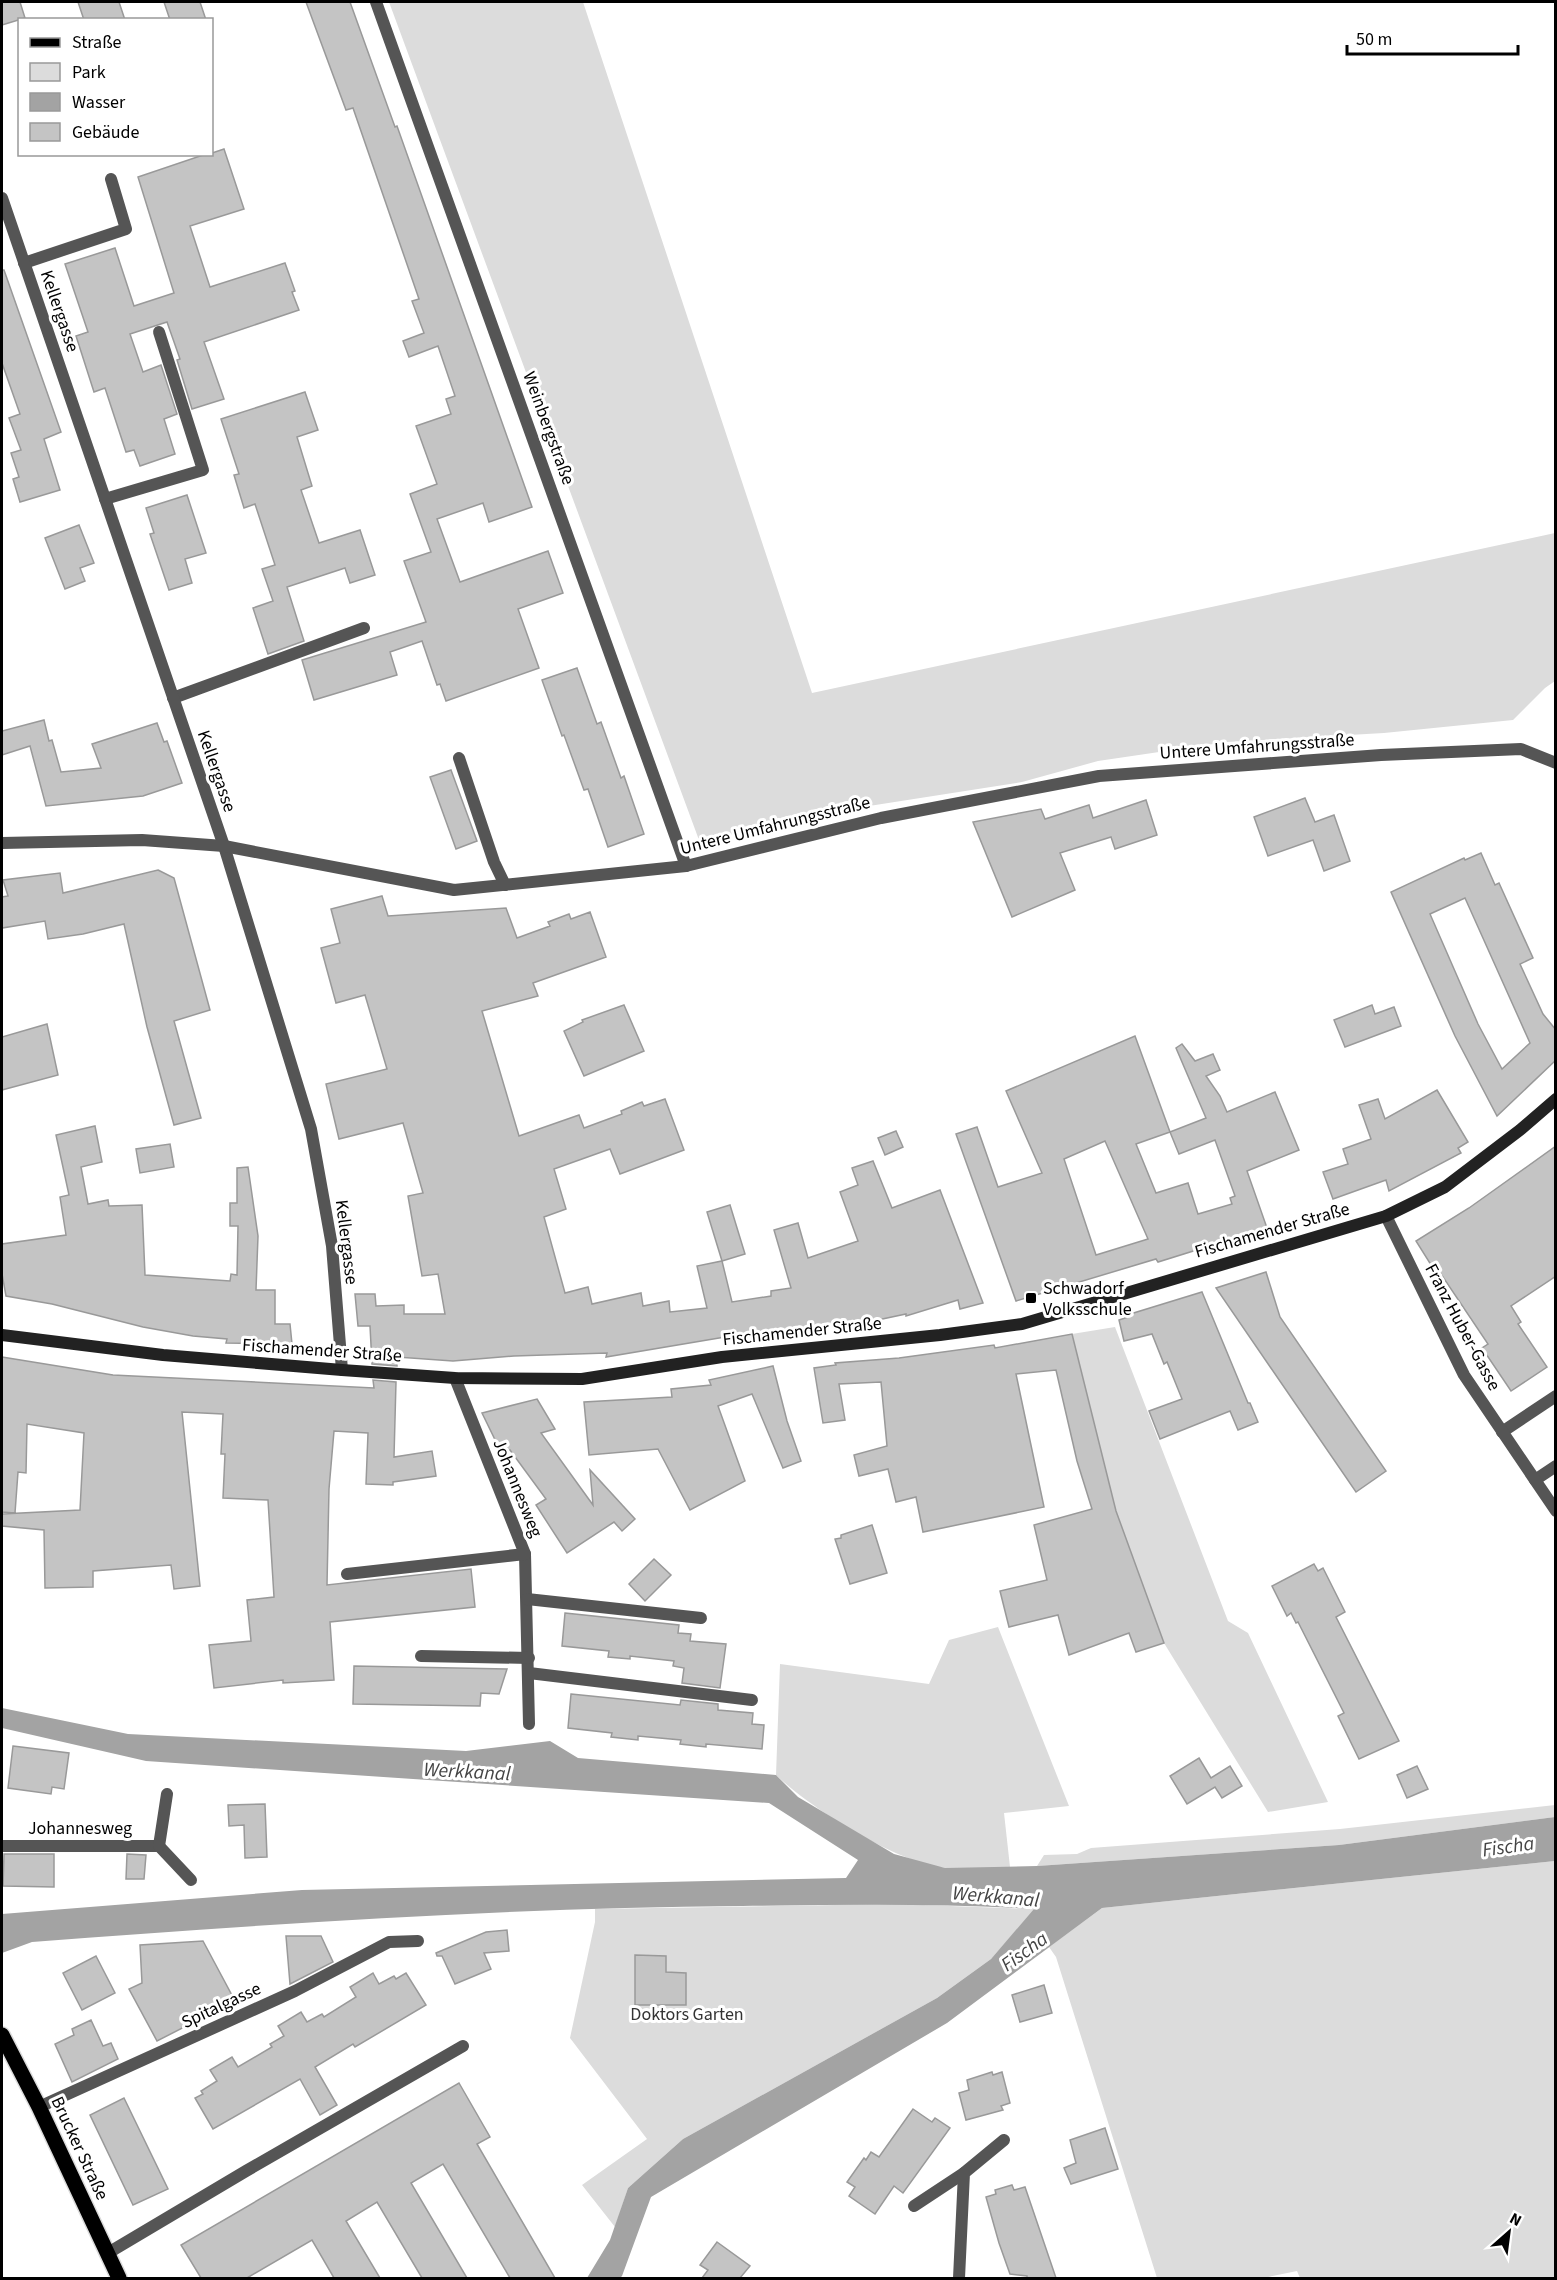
<svg xmlns="http://www.w3.org/2000/svg" width="1557" height="2280" viewBox="0 0 1557 2280" font-family="'Source Sans 3',sans-serif">
<style>
.green{fill:#dcdcdc}
.water{fill:#a3a3a3}
.building{fill:#c4c4c4;stroke:#999;stroke-width:1.5;fill-rule:evenodd}
.lines{fill:none;stroke-linecap:round;stroke-linejoin:round}
.primary-casing{stroke:#dbdbdb;stroke-width:18}
.lane{stroke:#555;stroke-width:12}
.street{stroke:#555;stroke-width:12}
.secondary{stroke:#222;stroke-width:12}
.primary{stroke:#000;stroke-width:15}
.poi-dot{fill:#000;stroke:#fff;stroke-width:2}
.labels{text-anchor:middle;stroke-width:6;stroke-linejoin:round;paint-order:stroke}
.street-label{font-size:18px;fill:#000;stroke:#fff}
.poi-label{font-size:18px;fill:#000;stroke:#fff;text-anchor:start}
.park-label{font-size:18px;fill:#333;stroke:#fff}
.water-label{font-size:20px;font-style:italic;fill:#444;stroke:#fff}
</style>
<rect width="100%" height="100%" fill="#fff"/>
<g class="green">
<polygon points="389,2 583,2 812,693 1555,533 1555,681 1545,688 1513,720 1384,733 1227,742 1098,761 1022,782 837,811 721,837 699,840"/>
<polygon points="1115,1327 1228,1621 1248,1633 1328,1802 1268,1812 1164,1643 1116,1511 1072,1334"/>
<path d="M998,1627L1069,1806L1004,1813L1010,1867C989,1867 966,1871 945,1868C895,1862 812,1809 776,1775L780,1664L929,1684L949,1640Z"/>
<polygon points="1555,1805 1555,1817 1339,1845 1037,1866 1044,1855 1077,1854 1091,1848 1340,1829"/>
<polygon points="1555,1861 1555,2278 1300,2278 1297,2271 1263,2278 1157,2278 1056,1957 1049,1947 1102,1908"/>
<polygon points="895,1904 1035,1909 991,1959 937,1998 683,2139 628,2188 615,2227 582,2185 647,2139 570,2038 595,1922 595,1909"/>
</g>
<path class="water" d="M2,1708L128,1734L466,1751L550,1741L578,1758L776,1775L798,1797L894,1854L945,1868L1037,1866L1339,1845L1555,1817V1861L1102,1908L947,2023L651,2197L622,2276L620,2278H587L610,2240L628,2188L683,2139L937,1998L991,1959L1034,1909C937,1903 839,1905 742,1906C505,1908 268,1924 32,1942L2,1953V1914L302,1890L846,1878L858,1860L769,1803L146,1761L2,1728Z"/>
<g class="building">
<polygon points="2,2 20,2 25,18 2,25"/>
<polygon points="78,2 119,2 125,20 84,20"/>
<polygon points="164,2 200,2 206,20 170,20"/>
<polygon points="306,2 350,2 395,127 397,126 532,507 489,522 483,503 437,519 460,582 548,551 563,593 518,609 539,668 446,701 440,684 437,685 422,641 390,652 397,675 314,700 302,660 426,622 404,561 431,552 410,494 437,484 416,426 451,414 446,399 455,396 438,346 409,357 403,341 424,333 412,301 419,299 353,108 346,110"/>
<polygon points="224,149 244,209 190,226 210,287 285,263 295,291 292,292 299,310 204,342 224,399 192,409 177,360 180,359 167,322 130,334 143,372 161,365 177,414 164,419 175,454 140,466 134,450 126,452 105,388 94,392 76,336 88,332 65,264 115,248 134,306 174,293 138,177 206,154 212,154 212,153"/>
<polygon points="2,270 4,270 61,432 44,439 60,490 20,502 13,479 19,477 11,453 21,450 9,418 20,414 2,363"/>
<polygon points="305,392 318,430 297,437 312,486 301,490 319,543 360,530 375,575 350,583 345,568 287,587 304,641 268,654 253,608 273,601 262,569 275,565 255,504 244,508 234,475 239,474 221,419"/>
<polygon points="187,495 206,553 185,559 192,583 169,590 150,534 154,533 146,508"/>
<polygon points="79,525 94,563 80,568 85,581 65,589 45,538"/>
<polygon points="577,668 597,724 601,722 621,778 624,776 644,834 608,847 588,789 584,790 564,735 562,736 542,680"/>
<polygon points="44,720 49,741 52,740 61,772 101,768 92,744 157,723 164,742 167,741 182,783 143,796 46,806 30,746 2,755 2,731"/>
<polygon points="451,770 477,841 456,849 430,777"/>
<polygon points="1305,798 1315,822 1334,815 1350,861 1324,871 1313,840 1268,856 1254,817"/>
<polygon points="1146,800 1157,835 1115,849 1111,837 1060,853 1075,890 1012,917 973,822 1041,809 1045,819 1089,805 1093,818"/>
<path d="M1481,853L1495,885L1499,883L1533,958L1520,964L1543,1014L1556,1030V1060L1497,1116L1455,1036L1391,892L1464,858L1465,860ZM1465,898L1530,1043L1502,1069L1478,1024L1430,914Z"/>
<polygon points="158,870 174,878 210,1010 174,1021 201,1118 174,1125 147,1027 124,924 83,934 48,939 45,921 2,928 2,897 8,896 3,880 60,873 63,893"/>
<polygon points="382,896 388,916 506,908 517,938 550,926 548,922 569,914 571,919 590,912 606,957 533,983 538,996 482,1011 519,1136 579,1115 584,1128 622,1114 621,1111 642,1102 644,1106 665,1099 684,1150 620,1174 610,1149 554,1169 566,1209 544,1217 565,1293 588,1287 592,1304 641,1293 643,1306 669,1301 670,1312 707,1308 697,1266 722,1261 732,1302 771,1296 771,1291 791,1288 774,1230 798,1223 808,1258 858,1241 840,1192 858,1185 852,1168 873,1161 892,1208 940,1190 983,1303 960,1309 958,1300 906,1316 906,1314 873,1321 737,1335 606,1357 607,1353 514,1356 453,1361 397,1357 397,1366 372,1364 370,1326 358,1326 355,1294 375,1294 376,1306 404,1305 404,1314 445,1314 438,1274 422,1276 408,1196 423,1193 403,1123 339,1139 326,1084 387,1069 365,995 336,1003 321,948 340,943 331,909"/>
<polygon points="624,1005 644,1051 584,1076 564,1031 583,1022 582,1020"/>
<polygon points="1372,1005 1375,1014 1394,1007 1401,1026 1345,1047 1334,1020"/>
<polygon points="47,1024 58,1075 2,1090 2,1037"/>
<path d="M1135,1036L1170,1132L1206,1118L1176,1048L1182,1044L1195,1061L1213,1054L1220,1070L1206,1076L1220,1096L1227,1112L1275,1092L1299,1150L1247,1171L1267,1228L1158,1262L1156,1259L1016,1301L956,1134L977,1127L998,1187L1042,1173L1006,1091ZM1170,1132L1179,1154L1215,1140L1235,1196L1230,1198L1232,1204L1198,1214L1188,1183L1156,1193L1136,1144ZM1105,1141L1148,1239L1096,1255L1064,1159Z"/>
<polygon points="1437,1090 1468,1142 1458,1148 1461,1153 1389,1191 1386,1180 1333,1199 1323,1172 1348,1164 1343,1149 1371,1139 1359,1105 1378,1099 1385,1119"/>
<polygon points="95,1126 102,1162 81,1167 88,1204 108,1200 109,1206 142,1205 145,1275 230,1281 231,1274 237,1275 238,1226 230,1226 230,1203 237,1203 237,1168 248,1167 258,1236 256,1290 275,1290 275,1324 290,1324 292,1344 226,1343 227,1339 193,1336 143,1327 52,1304 6,1296 2,1274 2,1244 66,1235 60,1197 69,1195 56,1135"/>
<polygon points="896,1131 903,1147 885,1155 878,1138"/>
<polygon points="170,1144 174,1167 140,1173 136,1149"/>
<polygon points="1556,1146 1556,1276 1511,1306 1521,1322 1518,1324 1547,1367 1511,1391 1482,1348 1488,1344 1441,1274 1438,1276 1416,1241 1469,1208"/>
<polygon points="730,1205 745,1254 722,1261 707,1212"/>
<polygon points="1266,1272 1280,1317 1386,1471 1356,1492 1216,1288"/>
<polygon points="1202,1292 1248,1403 1250,1403 1258,1422 1238,1430 1230,1411 1160,1439 1149,1411 1182,1399 1167,1362 1164,1364 1152,1334 1124,1341 1119,1320 1128,1317 1127,1315"/>
<polygon points="1072,1334 1116,1511 1164,1643 1136,1652 1129,1633 1069,1655 1058,1615 1009,1627 1000,1591 1047,1580 1034,1525 1092,1509 1077,1461 1056,1370 1016,1374 1044,1507 923,1532 916,1497 896,1502 888,1469 859,1476 854,1455 887,1446 881,1382 839,1384 845,1420 823,1423 814,1368 836,1365 835,1363 899,1358 994,1345 995,1348"/>
<polygon points="2,1357 113,1375 374,1388 373,1380 396,1382 394,1457 432,1451 436,1476 393,1482 393,1485 366,1484 368,1433 334,1431 329,1489 327,1585 471,1569 475,1607 330,1622 334,1680 283,1683 283,1680 214,1688 209,1645 251,1641 247,1600 274,1597 268,1500 223,1498 225,1454 221,1454 223,1414 182,1412 200,1586 174,1589 171,1565 93,1571 93,1587 45,1588 44,1530 2,1526 2,1514 80,1510 84,1433 27,1424 26,1473 18,1472 15,1513 2,1512"/>
<polygon points="773,1366 787,1421 801,1461 783,1468 752,1394 718,1406 745,1481 690,1510 658,1449 589,1455 584,1402 672,1397 671,1389 711,1385 709,1380"/>
<polygon points="537,1399 555,1429 541,1433 593,1505 590,1470 635,1519 622,1531 614,1522 567,1553 536,1505 546,1499 510,1450 502,1454 482,1413"/>
<polygon points="872,1525 887,1573 850,1584 835,1539 841,1538 841,1535"/>
<polygon points="654,1559 671,1575 645,1601 629,1584"/>
<polygon points="1314,1564 1318,1571 1323,1568 1345,1612 1336,1617 1399,1741 1359,1759 1338,1716 1344,1713 1298,1622 1296,1623 1291,1613 1287,1616 1272,1586"/>
<polygon points="565,1613 679,1625 678,1633 691,1634 690,1641 726,1644 720,1688 682,1683 684,1668 673,1666 674,1661 630,1656 630,1659 608,1657 609,1651 562,1646"/>
<polygon points="354,1666 507,1669 499,1694 481,1693 480,1706 353,1704"/>
<polygon points="571,1694 680,1705 681,1700 718,1704 718,1710 753,1713 752,1724 764,1725 762,1749 706,1744 706,1747 680,1744 681,1740 638,1736 638,1740 611,1737 612,1733 568,1728"/>
<polygon points="13,1746 69,1753 64,1789 52,1787 51,1794 8,1788"/>
<polygon points="1199,1758 1211,1778 1230,1766 1242,1786 1222,1798 1215,1787 1187,1804 1170,1776"/>
<polygon points="1417,1766 1428,1789 1407,1798 1397,1775"/>
<polygon points="265,1804 267,1857 245,1858 244,1825 229,1826 228,1805"/>
<polygon points="4,1854 54,1854 54,1887 3,1886"/>
<polygon points="127,1854 146,1855 144,1879 126,1879"/>
<polygon points="507,1930 509,1951 484,1953 491,1969 455,1984 442,1956 437,1956 436,1953 486,1932"/>
<polygon points="286,1936 321,1936 333,1962 290,1984"/>
<polygon points="203,1941 235,2001 157,2041 129,1989 142,1983 140,1945"/>
<polygon points="635,1955 666,1956 666,1972 686,1973 686,2005 635,2005"/>
<polygon points="96,1956 115,1993 82,2010 63,1973"/>
<polygon points="373,1973 379,1984 394,1976 396,1979 406,1973 426,2005 355,2047 353,2044 315,2067 337,2105 320,2115 300,2079 213,2129 195,2098 203,2094 201,2091 217,2081 210,2070 232,2057 238,2067 272,2047 270,2044 284,2036 278,2026 301,2012 307,2022 322,2014 324,2017 356,1997 350,1987"/>
<polygon points="1044,1985 1052,2013 1020,2022 1012,1995"/>
<polygon points="91,2020 103,2046 111,2043 118,2059 72,2082 55,2044 74,2035 72,2029"/>
<polygon points="992,2072 993,2075 1002,2072 1010,2103 1001,2106 1003,2110 966,2120 959,2093 969,2090 967,2080"/>
<polygon points="459,2083 490,2137 477,2144 555,2278 510,2278 443,2164 411,2183 467,2278 422,2278 377,2202 346,2221 380,2278 334,2278 312,2240 247,2278 201,2278 181,2245"/>
<polygon points="124,2098 168,2189 133,2205 90,2115"/>
<polygon points="913,2109 932,2122 935,2118 950,2128 903,2193 894,2186 875,2214 849,2196 855,2187 847,2182 864,2158 866,2160 871,2152 879,2157"/>
<polygon points="1105,2128 1118,2169 1071,2184 1064,2168 1076,2163 1070,2140"/>
<polygon points="1012,2185 1014,2190 1025,2187 1056,2278 1027,2278 1027,2276 1010,2274 999,2243 986,2197 996,2194 995,2190"/>
<polygon points="717,2242 750,2266 740,2278 702,2278 708,2270 700,2265"/>
</g>
<g class="lines">
<g class="primary-casing">
<polyline id="primary" points="2,2035 39,2107 119,2278"/>
</g>
<g class="lane">
<polyline points="24,263 126,229 111,179"/>
<polyline points="105,499 203,470 159,332"/>
<polyline points="173,698 364,628"/>
<polyline points="459,758 494,862 505,885"/>
<polyline points="1502,1432 1556,1396"/>
<polyline points="1535,1480 1556,1466"/>
</g>
<g class="street">
<polyline points="376,2 686,866"/>
<polyline points="2,198 224,846 311,1129 332,1246 342,1370"/>
<polyline points="2,843 142,840 224,846 454,890 686,866 881,818 1099,776 1381,755 1521,749 1556,763"/>
<polyline points="1386,1216 1464,1375 1556,1511"/>
<polyline points="455,1378 525,1554 529,1724"/>
<polyline points="347,1574 525,1554"/>
<polyline points="527,1599 701,1618"/>
<polyline points="421,1656 529,1658"/>
<polyline points="529,1673 752,1700"/>
<polyline points="2,1846 159,1846 191,1880"/>
<polyline points="159,1846 167,1794"/>
<polyline points="39,2107 295,1991 389,1942 418,1941"/>
<polyline points="914,2206 964,2173"/>
<polyline points="108,2253 246,2171 463,2046"/>
<polyline points="959,2278 964,2173 1004,2140"/>
</g>
<polyline class="secondary" points="2,1335 163,1355 342,1370 455,1378 582,1379 722,1357 940,1335 1022,1324 1386,1216 1445,1187 1520,1130 1556,1099"/>
<use href="#primary" class="primary"/>
</g>
<rect class="poi-dot" x="1025" y="1292" width="12" height="12" rx="3"/>
<g class="labels">
<g class="street-label">
<text transform="translate(60 311) rotate(71)" y="6">Kellergasse</text>
<text transform="translate(549 428) rotate(70)" y="6">Weinbergstraße</text>
<text transform="translate(1257 746) rotate(-4)" y="6">Untere Umfahrungsstraße</text>
<text transform="translate(217 771) rotate(71)" y="6">Kellergasse</text>
<text transform="translate(775 825) rotate(-14)" y="6">Untere Umfahrungsstraße</text>
<text transform="translate(1272 1230) rotate(-16)" y="6">Fischamender Straße</text>
<text transform="translate(347 1242) rotate(83)" y="6">Kellergasse</text>
<text transform="translate(1463 1327) rotate(62)" y="6">Franz Huber-Gasse</text>
<text transform="translate(802 1331) rotate(-6)" y="6">Fischamender Straße</text>
<text transform="translate(322 1350) rotate(4)" y="6">Fischamender Straße</text>
<text transform="translate(518 1488) rotate(68)" y="6">Johannesweg</text>
<text x="80" y="1834">Johannesweg</text>
<text transform="translate(221 2005) rotate(-25)" y="6">Spitalgasse</text>
<text transform="translate(80 2148) rotate(65)" y="6">Brucker Straße</text>
</g>
<g class="poi-label">
<text x="1043" y="1294">Schwadorf<tspan x="1043" dy="21">Volksschule</tspan></text>
</g>
<g class="park-label">
<text x="687" y="2020">Doktors Garten</text>
</g>
<g class="water-label">
<text transform="translate(467 1771) rotate(3)" y="7">Werkkanal</text>
<text transform="translate(1508 1846) rotate(-8)" y="7">Fischa</text>
<text transform="translate(996 1896) rotate(5)" y="7">Werkkanal</text>
<text transform="translate(1024 1951) rotate(-36)" y="7">Fischa</text>
</g>
</g>
<rect width="1557" height="2280" fill="none" stroke="#000000" stroke-width="6"/>
<rect x="18" y="18" width="195" height="138" fill="#ffffff" stroke="#999999" stroke-width="1.5"/>
<rect x="30" y="38" width="30" height="9" fill="#000000" stroke="#999999" stroke-width="1.5"/>
<text x="72" y="48" font-size="18" fill="#000000">Straße</text>
<rect x="30" y="63" width="30" height="18" fill="#dcdcdc" stroke="#999999" stroke-width="1.5"/>
<text x="72" y="78" font-size="18" fill="#000000">Park</text>
<rect x="30" y="93" width="30" height="18" fill="#a3a3a3" stroke="#999999" stroke-width="1.5"/>
<text x="72" y="108" font-size="18" fill="#000000">Wasser</text>
<rect x="30" y="123" width="30" height="18" fill="#c4c4c4" stroke="#999999" stroke-width="1.5"/>
<text x="72" y="138" font-size="18" fill="#000000">Gebäude</text>
<g transform="translate(1509 2232) rotate(28)" stroke="#ffffff" stroke-width="4.5" paint-order="stroke">
<path d="M0-4.5L10 22L0 15L-10 22Z" fill="#000000"/>
<text y="-9" font-size="16" font-weight="bold" text-anchor="middle" fill="#000000">N</text>
</g>
<path d="M1347 45v9h171v-9" fill="none" stroke="#000000" stroke-width="3"/>
<text x="1356" y="45" font-size="18" fill="#000000" stroke="#ffffff" stroke-width="4.5" paint-order="stroke">50 m</text>
</svg>
